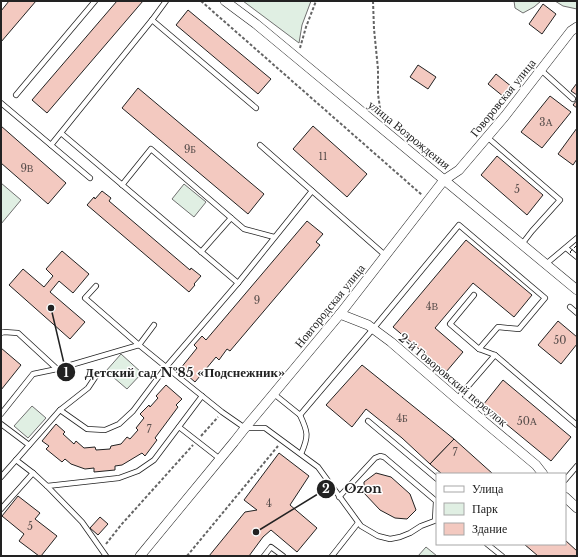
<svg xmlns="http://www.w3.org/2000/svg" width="578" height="557" viewBox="0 0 578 557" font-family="'Libre Baskerville',serif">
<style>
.green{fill:#e0efe3;stroke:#6f6f6f}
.building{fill:#f3c9c0;stroke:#222}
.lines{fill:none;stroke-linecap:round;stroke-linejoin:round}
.service-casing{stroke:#222;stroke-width:6}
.minor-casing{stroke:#222;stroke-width:10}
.path{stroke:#646464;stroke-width:2;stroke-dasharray:3 2;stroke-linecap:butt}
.service{stroke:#fff;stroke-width:4.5}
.minor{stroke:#fff;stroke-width:9}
.fence{stroke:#222;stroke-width:1;stroke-dasharray:5 2;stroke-linecap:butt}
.labels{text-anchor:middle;stroke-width:3;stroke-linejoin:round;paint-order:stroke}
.number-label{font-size:10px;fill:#564c4a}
.street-label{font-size:12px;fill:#222;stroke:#fff}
.leader{fill:none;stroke:#222;stroke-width:1.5}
.callout-dot{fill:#222;stroke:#fff;stroke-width:1.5}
.mark-label{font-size:12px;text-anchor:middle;font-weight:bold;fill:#fff}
.callout-label{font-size:13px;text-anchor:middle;font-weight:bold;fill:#222;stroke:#fff;stroke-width:3;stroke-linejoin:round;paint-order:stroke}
</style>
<rect width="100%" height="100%" fill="#fff"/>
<g class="green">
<polygon points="243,1 311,1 302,25 299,43"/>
<polygon points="514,1 541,1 534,7 523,13 515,8"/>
<polygon points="555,1 577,1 577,9 563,6"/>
<polygon points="1,183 21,200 1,224"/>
<polygon points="184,184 206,202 194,217 172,199"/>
<polygon points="121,354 142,373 127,389 106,371"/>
<polygon points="32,406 46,418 28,438 14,426"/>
<polygon points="426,547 437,556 418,556"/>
</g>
<g class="building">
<polygon points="9,1 36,1 1,42 1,11"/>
<polygon points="117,1 143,1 47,113 32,100"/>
<polygon points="543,4 556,14 542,34 529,24"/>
<polygon points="188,10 271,79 258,94 176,25"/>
<polygon points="418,65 436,77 428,89 410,77"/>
<polygon points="496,74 512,87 504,97 488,84"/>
<polygon points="577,83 577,95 571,91"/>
<polygon points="138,88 264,194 248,214 122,108"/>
<polygon points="550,96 571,112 542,148 521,132"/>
<polygon points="577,100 577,108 573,105"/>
<polygon points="1,126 66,183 48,204 1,163"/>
<polygon points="313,126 367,174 347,197 293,149"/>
<polygon points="577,128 577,159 573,165 558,154"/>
<polygon points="497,156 543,195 527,215 481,175"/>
<polygon points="102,191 111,198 109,201 190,270 191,268 201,276 194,284 195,285 189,292 87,205 94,197 95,199"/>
<polygon points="307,221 323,234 316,242 320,245 230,351 227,349 219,360 216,357 195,382 180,369 197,348 194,345 202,336 206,340"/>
<polygon points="466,240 532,295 514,317 473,283 435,328 463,352 446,372 393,327"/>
<polygon points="62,251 89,274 73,293 59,281 50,292 85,322 70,339 9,285 23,269 44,287 53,276 46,269"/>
<polygon points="558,321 577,337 577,344 561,364 538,345"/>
<polygon points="1,348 21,365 1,390"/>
<polygon points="362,365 454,439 430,464 402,438 366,409 352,427 326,405"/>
<polygon points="503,380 571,437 551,461 483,405"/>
<polygon points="166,385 182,399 176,405 178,407 155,438 157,440 145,456 142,453 122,465 115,466 115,470 94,472 94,468 85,469 71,464 65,459 62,462 46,449 49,446 42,441 56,424 65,432 63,434 74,444 76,441 84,448 95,447 96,450 110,449 111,446 121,444 127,437 130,439 138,430 136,428 144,418 140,414 149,405 150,407 158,398 156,396"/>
<polygon points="454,439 493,474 442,474 430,464"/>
<polygon points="279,453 309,476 290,505 317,528 297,552 271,530 263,537 249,556 209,556 245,512 257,510 244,500"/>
<polygon points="376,473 391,477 410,494 416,510 407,519 395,518 380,510 364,493 364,482"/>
<polygon points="18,496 40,513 35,519 57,536 41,556 39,556 19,541 24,534 2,516"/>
<polygon points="100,517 108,524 98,535 90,528"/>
<polygon points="565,540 577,551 577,556 538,556 524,544 565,544"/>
</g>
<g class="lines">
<g class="service-casing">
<g id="service">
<polyline points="166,1 152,20 256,108"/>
<polyline points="541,70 573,99"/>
<polyline points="16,95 95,1"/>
<polyline points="1,103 90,178"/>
<polyline points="61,133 238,283"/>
<polyline points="487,137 560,200 532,231 522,244"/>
<polyline points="51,145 152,20"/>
<polyline points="260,145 386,256"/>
<polyline points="122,185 151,149 244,229 274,237"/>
<polyline points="312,191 238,283 166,367 222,412 245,428 265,428 318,467 361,526 378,536 390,539 400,537 410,533 421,526 437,520"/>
<polyline points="566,248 577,257"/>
<polyline points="201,252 231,218"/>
<polyline points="546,264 577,238"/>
<polyline points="96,286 85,298 139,345"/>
<polyline points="474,295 450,324 479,349 495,355"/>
<polyline points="570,307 577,313"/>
<polyline points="1,333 4,332 18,333 57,369 139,345"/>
<polyline points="274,394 300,415 373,329 459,225 545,298 519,329 498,327 479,349"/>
<polyline points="457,399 495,355 577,425"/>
<polyline points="60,410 88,388 96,376"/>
<polyline points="1,414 33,374 57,369"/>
<path d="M300,415C308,432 309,436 301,454"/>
<polyline points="368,421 437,479"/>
<polyline points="1,424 29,445"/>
<polyline points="179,427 220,459"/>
<polyline points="1,477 16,460"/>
<polyline points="565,480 577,466"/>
<polyline points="47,486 119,478 138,471 154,460 202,396"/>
<polyline points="339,497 375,458 380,456 384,457 436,501 435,520"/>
<polyline points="1,509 33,473"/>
<polyline points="487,544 502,556"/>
<polyline points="106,556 82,522 47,486 33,473 16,460 60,410 87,429 105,430 119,424 133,411 166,367 139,345 154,325"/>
<polyline points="264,556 271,547 283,556"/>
<polyline points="332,556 358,523"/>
</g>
</g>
<g class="minor-casing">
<g id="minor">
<polyline points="225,1 256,24 577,290"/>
<polyline points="340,314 368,325 391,342 457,399 536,465 543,474"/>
<polyline points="565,497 577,508"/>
<polyline points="140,556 234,442 245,428 340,314 444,180 459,170 505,116 571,31 577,27"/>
</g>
</g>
<g class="path">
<polyline points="201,1 422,195"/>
<polyline points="373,1 374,29 378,69 378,94 381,115"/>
<polyline points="300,48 306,27 316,1"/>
<polyline points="201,436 218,417"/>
<polyline points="106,544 121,525 193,445"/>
<polyline points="187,556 278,446"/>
</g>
<use href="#service" class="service"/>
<use href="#minor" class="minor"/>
<polyline class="fence" points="571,253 570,252 577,245"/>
</g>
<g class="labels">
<g class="number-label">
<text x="546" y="126">3А</text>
<text x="190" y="153">9Б</text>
<text x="323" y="160">11</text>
<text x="27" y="172">9В</text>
<text x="517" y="193">5</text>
<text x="257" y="304">9</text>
<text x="432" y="310">4В</text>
<text x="560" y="344">50</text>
<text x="402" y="422">4Б</text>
<text x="527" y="425">50А</text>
<text x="149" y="433">7</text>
<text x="455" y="456">7</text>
<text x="269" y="507">4</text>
<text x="30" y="530">5</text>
</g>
<g class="street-label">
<text transform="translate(503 98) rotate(-51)" y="4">Говоровская улица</text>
<text transform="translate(409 135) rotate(39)" y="4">улица Возрождения</text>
<text transform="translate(330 306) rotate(-51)" y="4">Новгородская улица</text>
<text transform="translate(453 380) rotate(40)" y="4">2-й Говоровский переулок</text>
</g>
</g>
<path class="leader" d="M51 308L66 372M256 532L326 489"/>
<g class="callout-dot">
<circle cx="51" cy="308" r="4"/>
<circle cx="256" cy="532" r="4"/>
<circle cx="66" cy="372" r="10"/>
<circle cx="326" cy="489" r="10"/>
</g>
<g class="mark-label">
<text x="66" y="377">1</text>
<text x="326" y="493">2</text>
</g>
<g class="callout-label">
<text x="185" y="377">Детский сад №85 «Подснежник»</text>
<text x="363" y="493">Ozon</text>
</g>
<rect width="578" height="557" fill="none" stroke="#222222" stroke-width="4"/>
<rect x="436" y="473" width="130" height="72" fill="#ffffff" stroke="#a7a7a7"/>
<rect x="444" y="486" width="20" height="6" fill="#ffffff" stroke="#a7a7a7"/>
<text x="472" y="493" font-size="12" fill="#222222">Улица</text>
<rect x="444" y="503" width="20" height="12" fill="#e0efe3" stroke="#a7a7a7"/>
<text x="472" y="513" font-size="12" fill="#222222">Парк</text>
<rect x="444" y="523" width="20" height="12" fill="#f3c9c0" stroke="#a7a7a7"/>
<text x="472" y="533" font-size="12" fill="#222222">Здание</text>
</svg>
